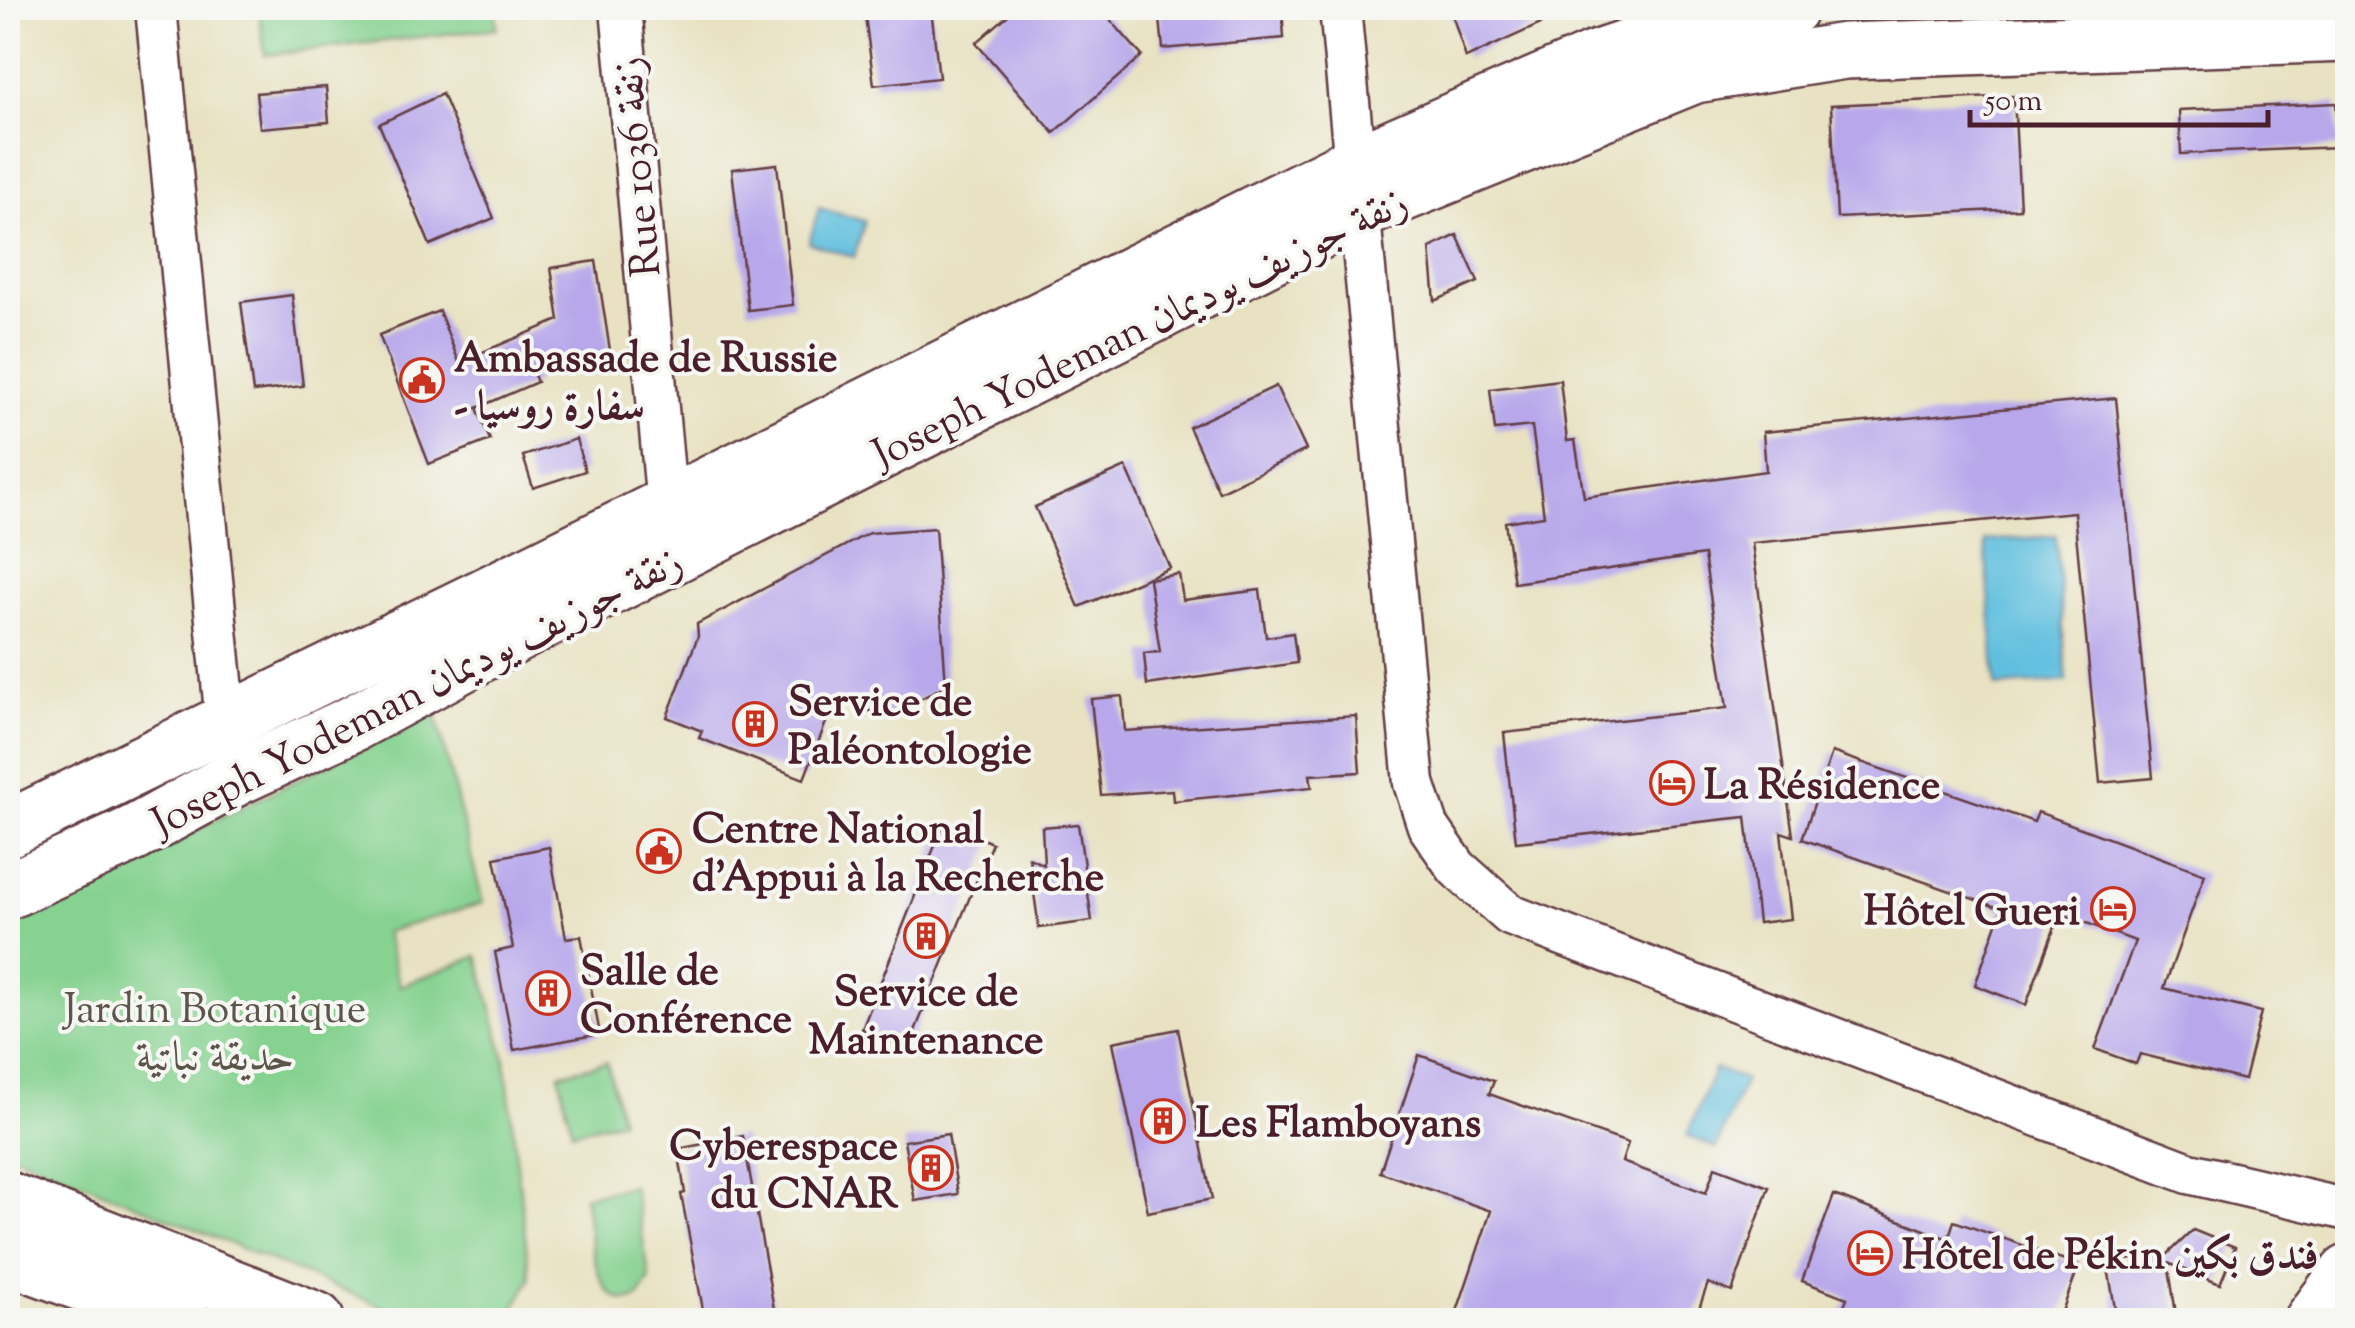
<svg xmlns="http://www.w3.org/2000/svg" width="2355" height="1328" viewBox="0 0 2355 1328" font-family="'Sorts Mill Goudy',Amiri,serif">
<style>
.green{fill:#86d291;stroke:#68785e;stroke-width:2.5}
.water{fill:#61bfdf;stroke:#566f85;stroke-width:2.5}
.building{fill:#b8a8eb}
.lines{fill:none;stroke-linecap:round;stroke-linejoin:round}
.street-casing{stroke:#623c42;stroke-width:45}
.secondary-casing{stroke:#623c42;stroke-width:60}
.primary-casing{stroke:#623c42;stroke-width:60}
.street{stroke:#fff;stroke-width:40}
.secondary{stroke:#fff;stroke-width:55}
.primary{stroke:#fff;stroke-width:55}
.labels{text-anchor:middle;stroke-width:8;stroke-linejoin:round;paint-order:stroke}
.street-label{font-size:42px;fill:#4a1f2b;stroke:#f6f6f2}
.poi-label{font-size:42px;font-weight:bold;fill:#4a1f2b;stroke:#f6f6f2;text-anchor:start}
.park-label{font-size:42px;fill:#5c554a;stroke:#f6f6f2}
</style>
<rect width="100%" height="100%" fill="#f6f6f2"/>
<filter id="ink" filterUnits="userSpaceOnUse"><feTurbulence type="fractalNoise" baseFrequency=".01" numOctaves="2"/><feDisplacementMap in="SourceGraphic" scale="20" xChannelSelector="R" yChannelSelector="G"/><feConvolveMatrix kernelMatrix="1 2 1 2 8 2 1 2 1" color-interpolation-filters="sRGB"/></filter>
<filter id="wash" filterUnits="userSpaceOnUse"><feTurbulence type="fractalNoise" baseFrequency=".0048" numOctaves="4" result="noise"/><feDisplacementMap in="SourceGraphic" scale="40" xChannelSelector="R" yChannelSelector="G"/><feGaussianBlur stdDeviation="2.25" result="paint"/><feColorMatrix in="noise" values="0 0 0 0 0 0 0 0 0 0 0 0 0 0 0 0 0 1.4 0 .05"/><feComposite in="paint" operator="in"/></filter>
<g filter="url(#wash)">
<rect width="100%" height="100%" fill="#e8e2c2"/>
<g class="green">
<polygon points="259,8 495,8 497,28 265,55"/>
<polygon points="435,712 483,903 385,932 400,986 478,956 505,1059 530,1279 508,1320 415,1320 8,1152 8,922"/>
<polygon points="607,1062 621,1120 572,1132 559,1074"/>
<path d="M633,1186L650,1279L638,1298C591,1315 590,1226 584,1196Z"/>
</g>
<g class="water">
<polygon points="819,208 865,221 854,257 809,243"/>
<polygon points="2056,536 2067,681 1996,687 1985,541"/>
<polygon points="1715,1068 1745,1080 1716,1148 1687,1135"/>
</g>
<g id="blocks">
<g class="building">
<polygon points="864,8 931,8 939,78 874,85"/>
<polygon points="1016,8 1100,8 1142,56 1054,133 976,43"/>
<polygon points="1159,8 1282,8 1284,38 1163,49"/>
<polygon points="1450,8 1576,8 1466,58"/>
<polygon points="326,87 329,122 260,128 256,93"/>
<polygon points="442,94 494,218 430,245 379,124"/>
<polygon points="2014,96 2020,209 1837,218 1831,105"/>
<polygon points="2336,103 2339,147 2181,154 2179,110"/>
<polygon points="777,164 793,305 748,310 732,169"/>
<polygon points="1457,235 1478,282 1435,301 1430,248"/>
<polygon points="596,261 611,357 532,370 537,382 477,408 490,440 429,464 379,335 439,311 459,362 559,320 551,268"/>
<polygon points="292,295 303,386 253,392 241,302"/>
<polygon points="1560,380 1567,441 1575,440 1584,497 1766,471 1763,432 2116,398 2153,778 2100,783 2074,512 1752,543 1793,836 1781,832 1791,919 1758,923 1746,817 1516,842 1504,733 1727,708 1704,555 1514,583 1505,522 1544,516 1532,426 1495,430 1490,389"/>
<polygon points="1276,386 1306,450 1219,492 1189,427"/>
<polygon points="576,439 585,471 533,488 523,456"/>
<polygon points="1126,467 1170,568 1079,607 1035,507"/>
<polygon points="935,528 946,685 887,717 835,699 804,779 699,738 702,731 667,717 698,636 697,624 869,533"/>
<polygon points="1179,574 1183,600 1260,590 1266,637 1293,633 1297,663 1147,685 1144,653 1160,652 1149,579"/>
<polygon points="1122,696 1125,731 1356,716 1360,772 1310,775 1312,787 1173,801 1172,790 1101,795 1091,699"/>
<polygon points="1832,752 2034,822 2038,812 2205,874 2164,988 2261,1012 2244,1080 2140,1054 2136,1064 2095,1049 2135,941 2060,913 2026,1005 1975,985 2002,909 1802,839"/>
<polygon points="944,823 992,843 908,1048 862,1029"/>
<polygon points="1078,824 1092,921 1039,928 1029,858 1044,865 1042,827"/>
<polygon points="549,847 566,938 581,936 600,1034 514,1050 495,952 513,948 495,858"/>
<polygon points="1178,1029 1212,1199 1148,1212 1113,1042"/>
<polygon points="1419,1055 1494,1081 1489,1094 1628,1143 1622,1162 1706,1193 1715,1167 1769,1187 1732,1292 1708,1283 1695,1320 1454,1320 1491,1211 1380,1172"/>
<polygon points="948,1134 958,1194 915,1201 904,1141"/>
<polygon points="743,1136 776,1320 705,1320 681,1194 685,1193 678,1149"/>
<polygon points="1834,1195 1948,1239 1954,1221 2079,1265 2059,1320 1906,1320 1879,1311 1876,1320 1861,1320 1841,1313 1847,1298 1802,1281"/>
<polygon points="2193,1230 2235,1247 2220,1284 2168,1263 2177,1320 2117,1320 2107,1262 2167,1255"/>
</g>
</g>
</g>
<g filter="url(#ink)">
<use href="#blocks" fill-opacity="0" stroke="#623c42" stroke-width="2.5"/>
<g class="lines">
<g class="street-casing">
<g id="street">
<polyline points="156,8 226,722 232,748"/>
<polyline points="621,8 667,506"/>
<polyline points="1340,8 1414,783 1428,826 1457,868 1510,915 2189,1173 2348,1210"/>
</g>
</g>
<g class="secondary-casing">
<g id="secondary">
<polyline points="8,829 489,594 1354,164 1595,59 1675,32 1790,8"/>
<polyline points="8,891 135,833 239,776 354,723 523,631 1360,211 1695,75 1845,51 2348,34"/>
<polyline points="2313,1320 2348,1273"/>
</g>
</g>
<g class="primary-casing">
<g id="primary">
<polyline points="8,1200 316,1320"/>
<polyline points="8,1256 182,1320"/>
</g>
</g>
<use href="#street" class="street"/>
<use href="#secondary" class="secondary"/>
<use href="#primary" class="primary"/>
</g>
</g>
<defs>
<g id="civic-ring" transform="scale(2.25)"><circle r="9.5" fill="#f6f6f2" stroke="#c8321e" stroke-width="1.5"/><path d="M-.6-6.5H3V-4.5H.6V-3L4-1V1h2V6H-6V1h2V-1L-.6-3ZM-1.2 2.5V6h2.4V2.5Z" fill="#c8321e"/></g>
<g id="building-ring" transform="scale(2.25)"><circle r="9.5" fill="#f6f6f2" stroke="#c8321e" stroke-width="1.5"/><path d="M-4-6H4V6H1V3H-1V6H-4ZM-2.5-4.3h1.7v1.8h-1.7ZM.8-4.3h1.7v1.8H.8ZM-2.5-1h1.7V.8h-1.7ZM.8-1h1.7V.8H.8Z" fill="#c8321e"/></g>
<g id="hotel-ring" transform="scale(2.25)"><circle r="9.5" fill="#f6f6f2" stroke="#c8321e" stroke-width="1.5"/><path d="M-6-4.5h1.5V1H6V5H4.5V3h-9V5H-6ZM-4 0a1.8 1.8 0 1 1 3.6 0ZM.5 0V-2.5h3Q6-2.5 6 0Z" fill="#c8321e"/></g>
</defs>
<g fill-rule="evenodd">
<use href="#civic-ring" x="422" y="380"/>
<use href="#building-ring" x="755" y="724"/>
<use href="#hotel-ring" x="1672" y="783"/>
<use href="#civic-ring" x="659" y="851"/>
<use href="#hotel-ring" x="2113" y="909"/>
<use href="#building-ring" x="926" y="936"/>
<use href="#building-ring" x="548" y="993"/>
<use href="#building-ring" x="1163" y="1121"/>
<use href="#building-ring" x="931" y="1168"/>
<use href="#hotel-ring" x="1870" y="1253"/>
</g>
<g class="labels">
<g class="street-label">
<text transform="translate(635 167) rotate(-95)" y="15">Rue 1036 زنقة</text>
<text transform="translate(1139 326) rotate(-26)" y="15">Joseph Yodeman زنقة جوزيف يوديمان</text>
<text transform="translate(416 690) rotate(-27)" y="15">Joseph Yodeman زنقة جوزيف يوديمان</text>
</g>
<g class="poi-label">
<text x="454" y="371">Ambassade de Russie<tspan x="454" dy="48">- سفارة روسيا</tspan></text>
<text x="788" y="715">Service de<tspan x="788" dy="48">Paléontologie</tspan></text>
<text x="1704" y="798">La Résidence</text>
<text x="692" y="842">Centre National<tspan x="692" dy="48">d'Appui à la Recherche</tspan></text>
<text x="2080" y="924" text-anchor="end">Hôtel Gueri</text>
<text x="580" y="984">Salle de<tspan x="580" dy="48">Conférence</tspan></text>
<text x="926" y="1005" text-anchor="middle">Service de<tspan x="926" dy="48">Maintenance</tspan></text>
<text x="1196" y="1136">Les Flamboyans</text>
<text x="898" y="1159" text-anchor="end">Cyberespace<tspan x="898" dy="48">du CNAR</tspan></text>
<text x="1902" y="1268">Hôtel de Pékin فندق بكين</text>
</g>
<g class="park-label">
<text x="215" y="1022">Jardin Botanique<tspan x="215" dy="48">حديقة نباتية</tspan></text>
</g>
</g>
<rect width="2355" height="1328" fill="none" stroke="#f6f6f2" stroke-width="40"/>
<path d="M1970 110v15h298v-15" fill="none" stroke="#4a1f2b" stroke-width="5"/>
<text x="1985" y="110" font-size="30" fill="#4a1f2b" stroke="#f6f6f2" stroke-width="8" paint-order="stroke">50 m</text>
</svg>
